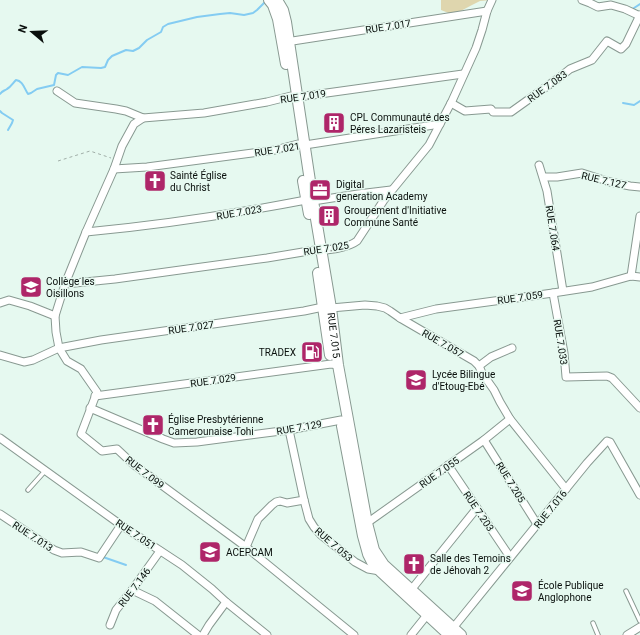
<svg xmlns="http://www.w3.org/2000/svg" width="640" height="635" viewBox="0 0 640 635" font-family="Roboto,sans-serif">
<style>
.green{fill:#dfd6ae}
.lines{fill:none;stroke-linecap:round;stroke-linejoin:round}
.stream{stroke:#84ccf2;stroke-width:2}
.service-casing{stroke:#889991;stroke-width:5.5}
.minor-casing{stroke:#889991;stroke-width:9}
.secondary-casing{stroke:#889991;stroke-width:12}
.path{stroke:#a1afa8;stroke-width:1;stroke-dasharray:3 3;stroke-linecap:butt}
.service{stroke:#fff;stroke-width:3.5}
.minor{stroke:#fff;stroke-width:7}
.secondary{stroke:#fff;stroke-width:10}
.labels{text-anchor:middle;stroke-width:3;stroke-linejoin:round;paint-order:stroke}
.street-label{font-size:10px;fill:#090f0c;stroke:#e6f9f0}
.poi-label{font-size:10px;fill:#090f0c;stroke:#e6f9f0;text-anchor:start}
</style>
<rect width="100%" height="100%" fill="#e6f9f0"/>
<polygon class="green" points="441,0 492,0 480,1 472,5 457,13 451,14 441,10"/>
<g class="lines">
<g class="stream">
<polyline points="631,10 640,4"/>
<path d="M0,94C2,91 4,91 7,89C11,87 13,83 16,80C23,81 24,88 28,94L31,93L37,89L54,85L56,75L58,73L68,75L82,67L101,68L105,67L108,60L112,56L126,50L133,51L139,48L147,40L161,32L163,27L168,24L197,17L220,14L230,13L244,15L253,13L257,10L266,1"/>
<polyline points="623,103 634,105 640,101"/>
<polyline points="0,111 2,113 13,120 12,123 8,130"/>
<polyline points="103,557 126,565"/>
</g>
<g class="service-casing">
<g id="service">
<polyline points="28,490 45,471"/>
<polyline points="626,591 640,621"/>
<polyline points="593,623 598,635"/>
</g>
</g>
<g class="minor-casing">
<g id="minor">
<polyline points="582,0 590,3 598,7 611,5 625,9 640,16"/>
<polyline points="286,42 487,11"/>
<polyline points="57,91 75,103 116,109 126,111 143,118"/>
<polyline points="451,103 465,111 491,109 493,112 511,112 560,77 570,69 592,60 607,41 621,49 626,44 640,15"/>
<polyline points="539,165 547,191 563,291"/>
<polyline points="114,169 147,167 275,150 298,144 305,145 440,124"/>
<polyline points="544,177 557,177 582,173 610,182 630,186 640,187"/>
<path d="M86,232C160,225 233,214 306,200L313,201L358,194L391,190"/>
<polyline points="631,276 640,216"/>
<path d="M65,284L115,279L267,258L315,250C326,251 348,248 357,241L384,200L429,145L452,101L476,48L482,30L487,11L492,0"/>
<polyline points="553,293 564,353 566,377 607,376 612,378 640,408"/>
<polyline points="0,303 9,300 30,306 55,316"/>
<polyline points="400,318 436,309 553,293 592,287 631,276 640,277"/>
<polyline points="0,355 24,362 33,360 59,348 101,340 304,311 323,307 331,308 365,305 377,306 385,308 390,311 400,318 474,361 479,366 482,373 494,390 500,402 510,419 566,489"/>
<polyline points="479,366 491,357 512,348"/>
<polyline points="95,396 331,364 338,365"/>
<polyline points="90,408 163,439 174,443 197,442 289,430 341,420 348,421"/>
<polyline points="289,430 304,500 309,519 314,527 321,535 355,562 368,569 380,571"/>
<polyline points="0,438 121,525 182,565 212,589 226,602 267,635"/>
<polyline points="484,440 537,524"/>
<polyline points="448,465 510,557"/>
<polyline points="0,514 54,550 62,553 81,552 99,558 121,525"/>
<polyline points="367,523 484,440 510,419"/>
<polyline points="246,547 258,519 272,505 276,502 280,501 287,503 304,500"/>
<polyline points="132,590 155,601 198,635"/>
<polyline points="411,590 477,508"/>
<polyline points="110,625 116,610 132,590 160,551"/>
<polyline points="453,628 587,463 607,441 610,442 640,495"/>
<polyline points="203,635 209,625 226,602"/>
<polyline points="354,635 246,547 133,464 117,449 102,451 81,434 97,392 81,369 67,361 59,348 56,332 55,316 65,284 86,232 114,169 122,146 134,124 143,118 204,113 267,102 291,96 298,97 463,74"/>
<polyline points="411,635 427,615"/>
<polyline points="627,635 640,627"/>
</g>
</g>
<g class="secondary-casing">
<g id="secondary">
<polyline points="269,0 273,5 278,19 286,64"/>
<path id="s1" d="M277,0L283,10L286,22L313,201L331,308L338,365L367,523L374,550L384,565L461,635"/>
<polyline points="303,181 309,214"/>
<polyline points="318,273 330,355"/>
<polyline points="342,426 363,536 368,554 373,564 380,571 449,635"/>
</g>
</g>
<polyline class="path" points="58,161 90,151 111,158"/>
<use href="#service" class="service"/>
<use href="#minor" class="minor"/>
<use href="#secondary" class="secondary"/>
</g>
<defs>
<g id="building-square" transform="scale(1.15)"><rect x="-9" y="-9" width="18" height="18" rx="4" fill="#ae2669" stroke="#e6f9f0"/><path d="M-4-6H4V6H1V3H-1V6H-4ZM-2.5-4.3h1.7v1.8h-1.7ZM.8-4.3h1.7v1.8H.8ZM-2.5-1h1.7V.8h-1.7ZM.8-1h1.7V.8H.8Z" fill="#fff"/></g>
<g id="church-square" transform="scale(1.15)"><rect x="-9" y="-9" width="18" height="18" rx="4" fill="#ae2669" stroke="#e6f9f0"/><path d="M-1.2-6h2.4v3.5h3.3v2.4h-3.3V6h-2.4V-.1h-3.3v-2.4h3.3Z" fill="#fff"/></g>
<g id="office-square" transform="scale(1.15)"><rect x="-9" y="-9" width="18" height="18" rx="4" fill="#ae2669" stroke="#e6f9f0"/><path d="M-6-3h4V-5.5h4V-3h4V5H-6ZM-1-4.5V-3h2v-1.5ZM-6 0V1H6V0Z" fill="#fff"/></g>
<g id="school-square" transform="scale(1.15)"><rect x="-9" y="-9" width="18" height="18" rx="4" fill="#ae2669" stroke="#e6f9f0"/><path d="M0-5L7-2L0 1L-7-2ZM-4 1L0 2.5L4 1V4Q0 6-4 4Z" fill="#fff"/></g>
<g id="fuel-square" transform="scale(1.15)"><rect x="-9" y="-9" width="18" height="18" rx="4" fill="#ae2669" stroke="#e6f9f0"/><path d="M-5.5-6h7V0h2V4h1.3V-2.5L3-4.5l.8-.8L6-3V5H2.5V1h-1V6h-7ZM-4.2-4.7v3.2H.2V-4.7Z" fill="#fff"/></g>
</defs>
<g fill-rule="evenodd">
<use href="#building-square" x="334" y="123"/>
<use href="#church-square" x="155" y="181"/>
<use href="#office-square" x="320" y="190"/>
<use href="#building-square" x="329" y="216"/>
<use href="#school-square" x="31" y="287"/>
<use href="#fuel-square" x="312" y="352"/>
<use href="#school-square" x="416" y="380"/>
<use href="#church-square" x="153" y="425"/>
<use href="#school-square" x="210" y="552"/>
<use href="#church-square" x="414" y="564"/>
<use href="#school-square" x="522" y="591"/>
</g>
<g class="labels">
<g class="street-label">
<text transform="translate(388 26) rotate(-9)" y="4">RUE 7.017</text>
<text transform="translate(547 86) rotate(-36)" y="4">RUE 7.083</text>
<text transform="translate(303 96) rotate(-8)" y="4">RUE 7.019</text>
<text transform="translate(277 149) rotate(-9)" y="4">RUE 7.021</text>
<text transform="translate(604 180) rotate(13)" y="4">RUE 7.127</text>
<text transform="translate(239 212) rotate(-10)" y="4">RUE 7.023</text>
<text transform="translate(553 228) rotate(81)" y="4">RUE 7.064</text>
<text transform="translate(326 248) rotate(-9)" y="4">RUE 7.025</text>
<text transform="translate(520 297) rotate(-8)" y="4">RUE 7.059</text>
<text transform="translate(191 327) rotate(-8)" y="4">RUE 7.027</text>
<text dy="4" stroke="none"><textPath href="#s1" startOffset="341">RUE 7.015</textPath></text>
<text transform="translate(561 342) rotate(81)" y="4">RUE 7.033</text>
<text transform="translate(443 343) rotate(30)" y="4">RUE 7.057</text>
<text transform="translate(213 380) rotate(-8)" y="4">RUE 7.029</text>
<text transform="translate(299 427) rotate(-10)" y="4">RUE 7.129</text>
<text transform="translate(145 472) rotate(38)" y="4">RUE 7.099</text>
<text transform="translate(439 472) rotate(-35)" y="4">RUE 7.055</text>
<text transform="translate(511 482) rotate(58)" y="4">RUE 7.205</text>
<text transform="translate(550 509) rotate(-51)" y="4">RUE 7.016</text>
<text transform="translate(479 511) rotate(56)" y="4">RUE 7.203</text>
<text transform="translate(136 534) rotate(34)" y="4">RUE 7.051</text>
<text transform="translate(33 536) rotate(33)" y="4">RUE 7.013</text>
<text transform="translate(334 544) rotate(41)" y="4">RUE 7.053</text>
<text transform="translate(134 587) rotate(-53)" y="4">RUE 7.146</text>
</g>
<g class="poi-label">
<text x="350" y="121">CPL Communauté des<tspan x="350" dy="12">Péres Lazaristeis</tspan></text>
<text x="170" y="179">Sainté Église<tspan x="170" dy="12">du Christ</tspan></text>
<text x="336" y="188">Digital<tspan x="336" dy="12">generation Academy</tspan></text>
<text x="344" y="214">Groupement d'Initiative<tspan x="344" dy="12">Commune Santé</tspan></text>
<text x="46" y="285">Collège les<tspan x="46" dy="12">Oisillons</tspan></text>
<text x="296" y="356" text-anchor="end">TRADEX</text>
<text x="432" y="378">Lycée Bilingue<tspan x="432" dy="12">d'Etoug-Ebé</tspan></text>
<text x="168" y="423">Église Presbytérienne<tspan x="168" dy="12">Camerounaise Tohi</tspan></text>
<text x="226" y="556">ACEPCAM</text>
<text x="430" y="562">Salle des Temoins<tspan x="430" dy="12">de Jéhovah 2</tspan></text>
<text x="538" y="589">École Publique<tspan x="538" dy="12">Anglophone</tspan></text>
</g>
</g>
<g transform="translate(32 32) rotate(289)" stroke="#e6f9f0" stroke-width="3" paint-order="stroke">
<path d="M0-3L7 15L0 10L-7 15Z" fill="#090f0c"/>
<text y="-6" font-size="11" font-weight="bold" text-anchor="middle" fill="#090f0c">N</text>
</g>
</svg>
